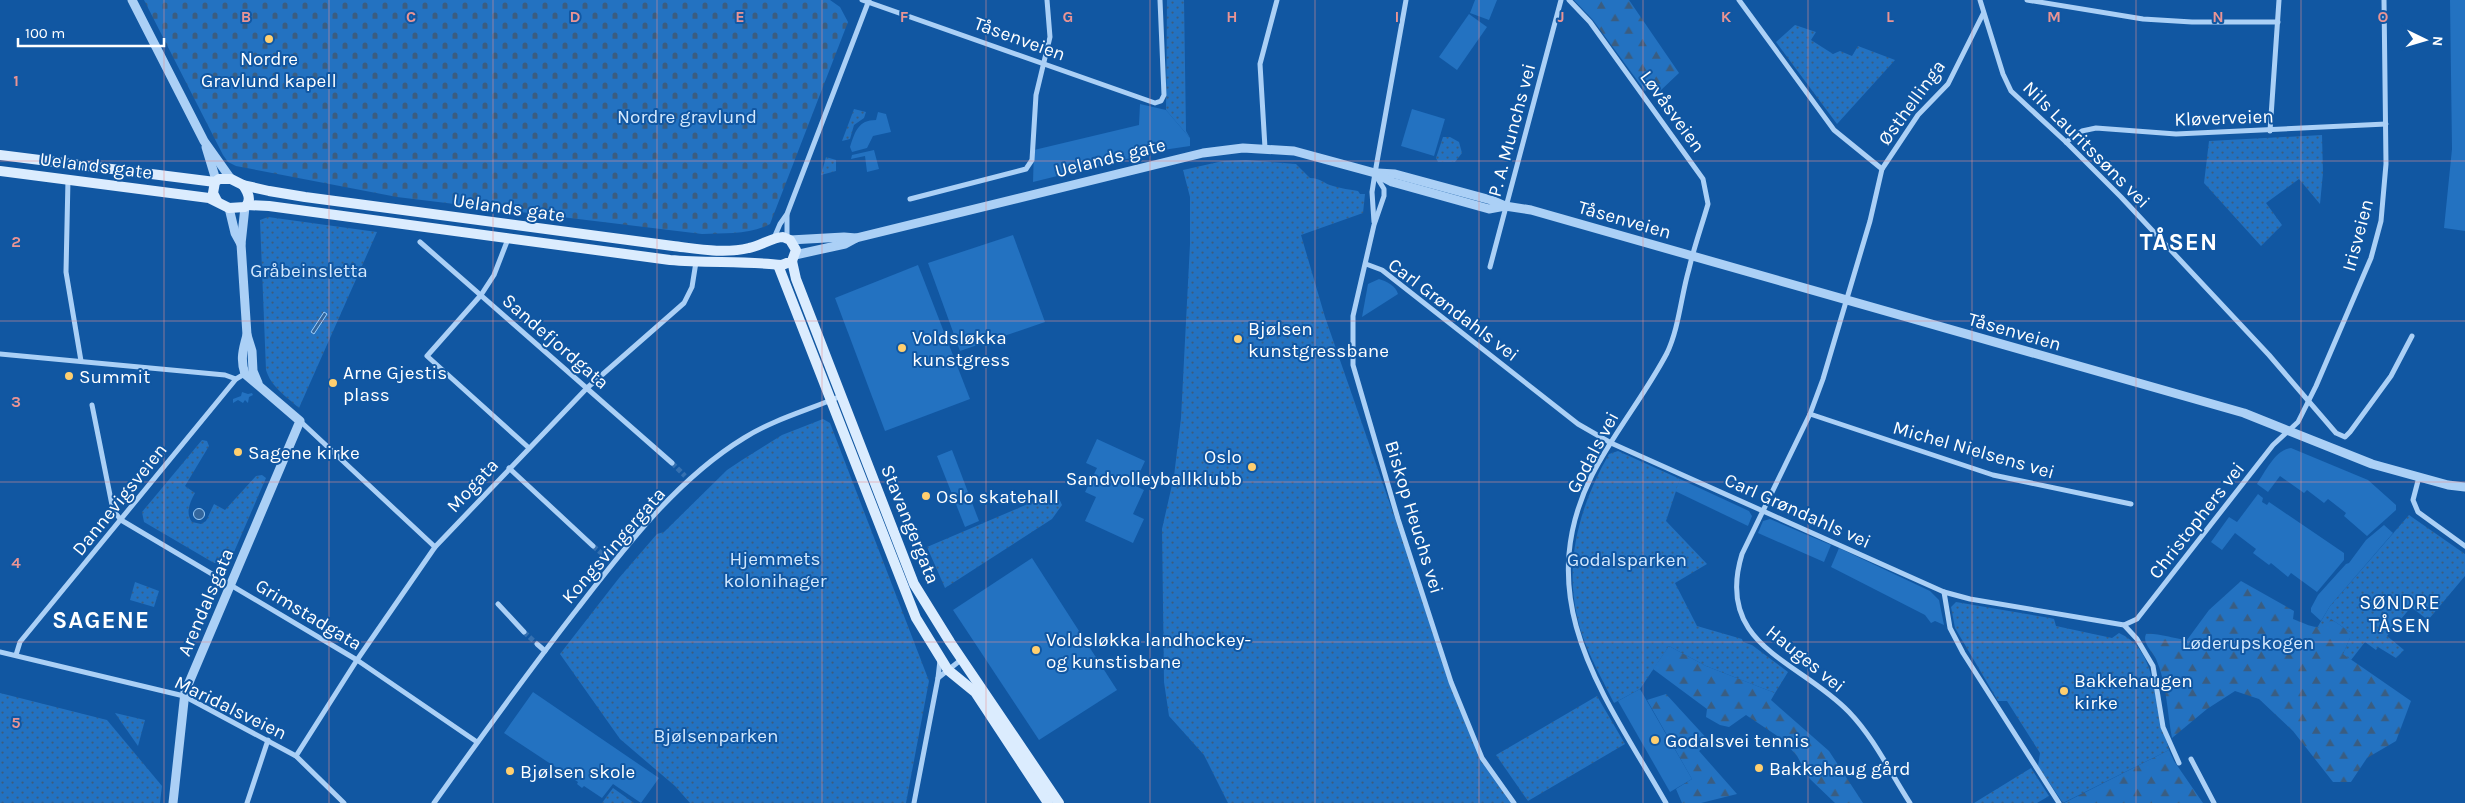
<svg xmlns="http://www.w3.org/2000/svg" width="2465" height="803" viewBox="0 0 2465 803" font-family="Karla,sans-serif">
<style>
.grass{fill:#2372c1}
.forest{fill:url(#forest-firs)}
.cemetery{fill:url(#cemetery-stones)}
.park{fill:url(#park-dots)}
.water{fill:#34669c;stroke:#9cccf9}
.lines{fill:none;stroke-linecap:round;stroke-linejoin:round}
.minor-tunnel{stroke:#3570b0;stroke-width:5;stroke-dasharray:5 2.5;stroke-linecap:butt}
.minor{stroke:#abd0f6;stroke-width:5}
.tertiary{stroke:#abd0f6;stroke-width:9}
.secondary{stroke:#dbecfe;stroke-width:10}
.grid{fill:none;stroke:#ea9494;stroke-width:1;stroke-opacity:0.55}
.poi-dot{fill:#ffcf6f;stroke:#1157a2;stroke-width:2}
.labels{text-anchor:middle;stroke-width:4;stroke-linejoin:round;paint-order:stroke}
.street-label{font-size:19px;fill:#fff;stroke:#1157a2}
.poi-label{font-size:19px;fill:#fff;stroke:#1157a2;text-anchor:start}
.park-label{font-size:19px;fill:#d4e9fe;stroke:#1157a2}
.neighbourhood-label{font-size:20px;letter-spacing:1px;fill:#fff;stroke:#1157a2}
.district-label{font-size:24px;font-weight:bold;letter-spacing:1px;fill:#fff;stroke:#1157a2}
.grid-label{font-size:16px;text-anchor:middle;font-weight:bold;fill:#ea9494;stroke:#1157a2;stroke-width:4;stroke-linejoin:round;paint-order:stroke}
</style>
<defs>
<pattern id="forest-firs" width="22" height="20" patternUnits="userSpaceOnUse" patternTransform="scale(1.25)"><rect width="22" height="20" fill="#2372c1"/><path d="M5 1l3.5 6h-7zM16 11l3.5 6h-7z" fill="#3a5d81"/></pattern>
<pattern id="cemetery-stones" width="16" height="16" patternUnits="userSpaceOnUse" patternTransform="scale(1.25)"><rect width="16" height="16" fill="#2372c1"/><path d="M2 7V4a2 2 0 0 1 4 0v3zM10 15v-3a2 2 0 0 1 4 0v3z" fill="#3a5d81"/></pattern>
<pattern id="park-dots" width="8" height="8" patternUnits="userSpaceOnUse" patternTransform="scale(1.25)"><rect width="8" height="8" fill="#2372c1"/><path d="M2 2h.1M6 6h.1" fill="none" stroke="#3a5d81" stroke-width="1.8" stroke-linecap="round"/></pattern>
</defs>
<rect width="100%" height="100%" fill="#1157a2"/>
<g class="grass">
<polygon points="1475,0 1497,0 1489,20 1470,13"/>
<polygon points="2450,0 2465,0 2465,231 2444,228 2452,149"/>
<polygon points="1469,14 1487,27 1457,70 1439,57"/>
<polygon points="1140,104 1166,110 1190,138 1190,146 1163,150 1033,182 1034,150 1139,125"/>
<polygon points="1412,109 1445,119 1434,156 1401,146"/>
<path d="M878,112L886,114L891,132L873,136L867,148L852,152L850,147C855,132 858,120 876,120Z"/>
<polygon points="874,150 879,169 867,172 865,156 851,159 852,155"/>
<polygon points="1013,235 1045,322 960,351 928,263"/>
<polygon points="918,265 970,399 885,431 835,298"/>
<path d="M1379,279C1386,281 1396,286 1398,294L1362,317L1368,284Z"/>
<polygon points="242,392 248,394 252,393 253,395 249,397 248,403 245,400 243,403 238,400 233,403 233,399 241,396"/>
<polygon points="1097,439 1145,461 1134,485 1144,490 1133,514 1144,519 1133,543 1085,521 1096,497 1085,492 1097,468 1086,463"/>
<path d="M2291,448L2368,480L2396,505V510L2367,536L2344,516L2346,513L2328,499L2324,503L2307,490L2304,493L2280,476L2268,492L2257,484C2266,471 2275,450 2291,448Z"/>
<polygon points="952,450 979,521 965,527 937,456"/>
<polygon points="1680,479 1749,511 1752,516 1748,526 1675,491"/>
<polygon points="2258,494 2263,498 2262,502 2267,505 2269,502 2344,553 2344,560 2317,592 2291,573 2288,577 2271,563 2269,565 2253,553 2256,549 2235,533 2222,550 2211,542 2229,517 2237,522"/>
<polygon points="1770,519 1831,545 1824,562 1758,533 1763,521"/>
<polygon points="2384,525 2393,533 2330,606 2321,621 2311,612 2311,608 2318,595 2346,564 2349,563 2366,540"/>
<polygon points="1839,548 1930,591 1939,600 1944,625 1935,621 1931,623 1925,615 1831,567"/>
<polygon points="1032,558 1117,690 1039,740 953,610"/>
<polygon points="1640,689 1692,779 1670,792 1618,701"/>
<polygon points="533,692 659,778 641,803 613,784 602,798 584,786 582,788 577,784 578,782 504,733"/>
</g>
<g class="forest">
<polygon points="1574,0 1629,0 1679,73 1660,91 1653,85 1645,91 1593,20"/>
<path d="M2241,581L2294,611L2293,619C2307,624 2320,634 2331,619L2350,632V638L2343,654L2411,701L2396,741L2367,758L2351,782H2333L2293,731L2259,699L2235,691L2207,709L2172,738C2167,713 2167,683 2156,659C2152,651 2142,643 2146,634C2152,632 2178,639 2187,640L2209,610Z"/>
<polygon points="1669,646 1706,666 1775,693 1771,700 1829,751 1863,803 1835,803 1810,779 1797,756 1782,739 1746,715 1729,727 1720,725 1706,717 1707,709 1653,669"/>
<polygon points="1666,694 1710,742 1699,751 1737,794 1701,803 1682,803 1676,789 1692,779 1647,700"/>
<polygon points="2169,750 2174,761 2203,803 2064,803"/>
</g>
<path class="cemetery" d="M144,0H830L840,7L848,22L770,224C750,235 724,233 702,234L397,197L236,166L228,162L223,155Z"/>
<g class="park">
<polygon points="1167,0 1184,0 1186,131 1190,138 1166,110"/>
<polygon points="1795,25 1816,32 1811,40 1833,54 1840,51 1852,56 1858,46 1895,60 1837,124 1776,42"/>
<polygon points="854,109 866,112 864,118 854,125 850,139 842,141"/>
<polygon points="2322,135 2323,173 2320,204 2299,179 2266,203 2282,225 2261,246 2204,183 2209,141"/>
<polygon points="1443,137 1450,137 1459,142 1462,153 1455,162 1438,162 1436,158"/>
<polygon points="826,157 836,160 836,171 821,175"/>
<path d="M1246,160L1296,164L1310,178C1321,178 1324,184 1333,186C1340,188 1351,190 1358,191L1360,194H1365L1363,213L1301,235L1325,317L1447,668L1484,758L1515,803H1228L1204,755L1169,716L1164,682L1162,529L1174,476L1181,418L1190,244V197L1183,170L1223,161Z"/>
<path d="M268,217L377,232L299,408C287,397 271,387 266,370L260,220Z"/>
<polygon points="823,419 830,423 929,681 906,803 690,803 675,786 620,739 560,654 619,578 657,534 664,532 727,470 742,460 782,435"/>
<path d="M202,440L207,441L209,446L185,486L195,493C190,502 185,513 192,522L201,524L206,521L214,504L225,510L256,476L262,475L266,478L231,559L223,563H214L144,522L142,512Z"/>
<path d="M1618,451L1680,479L1666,521L1707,564L1675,583L1697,626L1742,639L1743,642L1752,645L1788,672L1775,693L1706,666L1669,646L1640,689L1614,703C1600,675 1583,646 1577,616C1564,559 1581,503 1609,454Z"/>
<polygon points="1056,492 1062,505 1052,519 945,588 927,547"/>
<polygon points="2409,515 2465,554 2465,576 2428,620 2411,607 2387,636 2404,650 2396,658 2378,647 2376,650 2365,642 2351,660 2343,654 2350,638 2350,632 2331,619 2326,626 2317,628 2330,606"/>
<polygon points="135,582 159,591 154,607 130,600"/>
<path d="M1956,602L2050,618L2054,619L2056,626L2112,638L2119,633C2152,647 2153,687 2160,716C2163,728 2166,739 2169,750L2063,803L2038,766L2040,753L2007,701H1998L1955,628L1951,607Z"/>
<polygon points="0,693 107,720 162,786 160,803 0,803"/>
<polygon points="1597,696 1625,744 1528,801 1496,755"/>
<polygon points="115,713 145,720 138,746"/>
<polygon points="2031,768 2049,796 2037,803 1974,803"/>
<polygon points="613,788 634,803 602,803"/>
</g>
<g class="water">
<polygon points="324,312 327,314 314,334 311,332"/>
<circle cx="199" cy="514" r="5.5"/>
</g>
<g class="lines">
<g class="minor-tunnel">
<polyline points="672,463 685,476"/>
<polyline points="593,546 607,558"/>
<polyline points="524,632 537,644"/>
</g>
<g class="minor">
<polyline points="862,0 1155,103 1161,101 1164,95 1160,0"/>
<path d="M1569,0L1590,22L1703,179L1708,204C1702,225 1694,247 1689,269C1681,296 1679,328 1667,353C1645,395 1614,432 1592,475C1529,602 1605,696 1666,803"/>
<polyline points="1739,0 1834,130 1882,169"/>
<polyline points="1980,0 2003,74 2011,91 2066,142 2121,197 2269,355 2336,433 2345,437 2350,432 2391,376 2412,336"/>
<polyline points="2027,0 2143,19 2192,22 2278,22"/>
<polyline points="2270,131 2279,0"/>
<polyline points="2066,142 2082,131 2096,128 2176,134 2386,124"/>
<polyline points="1265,148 1260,64 1277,0"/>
<polyline points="1376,176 1384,189 1384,196 1374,225 1353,316 1353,365 1398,519 1451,682 1482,758 1514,803"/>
<polyline points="68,179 66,272 81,361"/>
<polyline points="910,199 1026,169 1032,160 1036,95 1050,37 1047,0"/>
<polyline points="787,215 787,238"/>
<polyline points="1374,222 1372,192 1375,173 1406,0"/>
<polyline points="774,238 780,224 787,214 869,0"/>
<polyline points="508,239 494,275 481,295 427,356 529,448"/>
<polyline points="420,242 672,463"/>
<polyline points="1366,264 1382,270 1578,424 1611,443 1944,592 1970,599 2124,625 2137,639 2153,666 2163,727 2179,763"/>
<polyline points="1490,267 1561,0"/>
<polyline points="0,354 225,375 236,379"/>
<polyline points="92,405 113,510 121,520 357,660 477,742"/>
<polyline points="1810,414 1993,475 2131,504"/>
<polyline points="300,421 435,547"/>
<polyline points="509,468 593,546"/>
<polyline points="2419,477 2413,500 2418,512 2465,546"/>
<polyline points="1944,592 1950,628 1963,653 2059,803"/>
<polyline points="498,604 524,632"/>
<polyline points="2124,625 2137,619 2273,445 2298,422 2316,386 2371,258 2381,221 2386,164 2384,0"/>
<polyline points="537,644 545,651"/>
<polyline points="0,652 184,696 296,756 344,803"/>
<polyline points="16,655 20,642 236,379 246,373"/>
<polyline points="940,660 938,678 962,659"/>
<polyline points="296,756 357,660 435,547 587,388 684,303 692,287 696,262"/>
<polyline points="2191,759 2214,803"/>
<polyline points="247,803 268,740"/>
<path d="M434,803C481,737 528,672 578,608C626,546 677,479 744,438C774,419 809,410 841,396"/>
<polyline points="914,803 938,678"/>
<path d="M1910,803C1890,772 1874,738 1849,712C1799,660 1714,646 1742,554L1810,414L1823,379L1870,221L1882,169L1918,115L1948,84L1983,14"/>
</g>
<g class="tertiary">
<polyline points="132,0 204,141 231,179"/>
<polyline points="206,147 216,180"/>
<polyline points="1378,173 1395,174 1491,200 1505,206"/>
<polyline points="245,207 241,244 247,335 252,351 253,371 258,383"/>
<polyline points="229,208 235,233 241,244"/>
<polyline points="790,240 844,237 856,238"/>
<polyline points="795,255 845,244 856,238 1203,153 1243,148 1294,151 1375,173 1392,182 1489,209 1505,206 1531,210 2244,413 2372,464 2448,485 2465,487"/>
<path d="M173,803L185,692L300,421L245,374C240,360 243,349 247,335"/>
</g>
<g class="secondary">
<polyline points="0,155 215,182"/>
<path d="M0,171L209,198L229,208L245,207C252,201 248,192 243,185"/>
<path d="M217,201L213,193L215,182L219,179H231L243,185L269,191L305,197L673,246C698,249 724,254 749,248C760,246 773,237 783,237L790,240L796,250L792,261L782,265C746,261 707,263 670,260L269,206L247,205"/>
<polyline points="792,261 796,279 914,584 950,642 1059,803"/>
<polyline points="778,265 916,618 948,670 975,692 1048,803"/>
</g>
</g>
<path class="grid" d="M164,0V803M329,0V803M493,0V803M657,0V803M822,0V803M986,0V803M1150,0V803M1315,0V803M1479,0V803M1643,0V803M1808,0V803M1972,0V803M2136,0V803M2301,0V803M0,161H2465M0,321H2465M0,482H2465M0,642H2465"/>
<g class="poi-dot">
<circle cx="269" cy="39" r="5"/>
<circle cx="1238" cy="339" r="5"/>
<circle cx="902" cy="348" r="5"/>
<circle cx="69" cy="376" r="5"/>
<circle cx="333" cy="383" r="5"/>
<circle cx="238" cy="452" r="5"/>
<circle cx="1252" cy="467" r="5"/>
<circle cx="926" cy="496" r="5"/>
<circle cx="1036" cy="650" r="5"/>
<circle cx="2064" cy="691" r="5"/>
<circle cx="1655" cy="740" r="5"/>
<circle cx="1759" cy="768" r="5"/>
<circle cx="510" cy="771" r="5"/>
</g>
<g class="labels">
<g class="street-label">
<text transform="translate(1020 38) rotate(20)" y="7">Tåsenveien</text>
<text transform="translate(1911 102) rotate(-54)" y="7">Østhellinga</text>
<text transform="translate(1673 111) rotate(54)" y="7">Løvåsveien</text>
<text transform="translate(2224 117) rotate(-2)" y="7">Kløverveien</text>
<text transform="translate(1511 130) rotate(-75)" y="7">P. A. Munchs vei</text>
<text transform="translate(2087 144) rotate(45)" y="7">Nils Lauritssøns vei</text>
<text transform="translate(1110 157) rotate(-14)" y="7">Uelands gate</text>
<text transform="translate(96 165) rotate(7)" y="7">Uelands gate</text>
<text transform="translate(509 207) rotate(8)" y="7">Uelands gate</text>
<text transform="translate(1625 219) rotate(16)" y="7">Tåsenveien</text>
<text transform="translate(2357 235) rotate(-75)" y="7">Irisveien</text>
<text transform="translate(1454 309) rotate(37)" y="7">Carl Grøndahls vei</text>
<text transform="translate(2015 331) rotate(16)" y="7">Tåsenveien</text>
<text transform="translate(556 341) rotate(41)" y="7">Sandefjordgata</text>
<text transform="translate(1974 449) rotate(16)" y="7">Michel Nielsens vei</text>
<text transform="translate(1592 452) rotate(-62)" y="7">Godals vei</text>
<text transform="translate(472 485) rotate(-47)" y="7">Mogata</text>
<text transform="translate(119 499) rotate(-51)" y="7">Dannevigsveien</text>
<text transform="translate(1798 510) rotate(24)" y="7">Carl Grøndahls vei</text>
<text transform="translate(1415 517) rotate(73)" y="7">Biskop Heuchs vei</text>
<text transform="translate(2196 520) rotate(-52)" y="7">Christophers vei</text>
<text transform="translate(911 524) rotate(68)" y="7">Stavangergata</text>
<text transform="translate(613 545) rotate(-49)" y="7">Kongsvingergata</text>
<text transform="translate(205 602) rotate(-67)" y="7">Arendalsgata</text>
<text transform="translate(309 614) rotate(31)" y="7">Grimstadgata</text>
<text transform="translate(1806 658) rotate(39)" y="7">Hauges vei</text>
<text transform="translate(231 707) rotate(26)" y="7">Maridalsveien</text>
</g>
<g class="poi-label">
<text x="269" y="65" text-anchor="middle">Nordre<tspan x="269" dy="22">Gravlund kapell</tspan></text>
<text x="1248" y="335">Bjølsen<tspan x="1248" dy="22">kunstgressbane</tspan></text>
<text x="912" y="344">Voldsløkka<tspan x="912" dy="22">kunstgress</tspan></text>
<text x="343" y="379">Arne Gjestis<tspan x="343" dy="22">plass</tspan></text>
<text x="79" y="383">Summit</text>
<text x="248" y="459">Sagene kirke</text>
<text x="1242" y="463" text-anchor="end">Oslo<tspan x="1242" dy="22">Sandvolleyballklubb</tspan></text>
<text x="936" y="503">Oslo skatehall</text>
<text x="1046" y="646">Voldsløkka landhockey-<tspan x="1046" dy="22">og kunstisbane</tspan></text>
<text x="2074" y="687">Bakkehaugen<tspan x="2074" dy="22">kirke</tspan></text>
<text x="1665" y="747">Godalsvei tennis</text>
<text x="1769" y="775">Bakkehaug gård</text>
<text x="520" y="778">Bjølsen skole</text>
</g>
<g class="park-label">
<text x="687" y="123">Nordre gravlund</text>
<text x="309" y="277">Gråbeinsletta</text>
<text x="775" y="565">Hjemmets<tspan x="775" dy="22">kolonihager</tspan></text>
<text x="1627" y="566">Godalsparken</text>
<text x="2248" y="649">Løderupskogen</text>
<text x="716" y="742">Bjølsenparken</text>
</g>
<g class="neighbourhood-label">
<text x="2400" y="609">SØNDRE<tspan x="2400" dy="23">TÅSEN</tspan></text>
</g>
<g class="district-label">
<text x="2179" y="250">TÅSEN</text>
<text x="101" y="628">SAGENE</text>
</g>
</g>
<g class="grid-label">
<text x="246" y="22">B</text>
<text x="411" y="22">C</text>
<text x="575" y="22">D</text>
<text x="740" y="22">E</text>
<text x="904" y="22">F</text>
<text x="1068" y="22">G</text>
<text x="1232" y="22">H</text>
<text x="1397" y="22">I</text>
<text x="1561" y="22">J</text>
<text x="1726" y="22">K</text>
<text x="1890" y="22">L</text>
<text x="2054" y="22">M</text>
<text x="2218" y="22">N</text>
<text x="2383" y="22">O</text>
<text x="16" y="86">1</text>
<text x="16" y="247">2</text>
<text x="16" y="407">3</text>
<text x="16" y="568">4</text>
<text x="16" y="728">5</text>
</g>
<g transform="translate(2425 40) rotate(95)" stroke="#1157a2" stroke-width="4" paint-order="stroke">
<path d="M0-4L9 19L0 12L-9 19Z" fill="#ffffff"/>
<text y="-8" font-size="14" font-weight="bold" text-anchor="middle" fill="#ffffff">N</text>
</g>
<path d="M18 38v8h146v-8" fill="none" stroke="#ffffff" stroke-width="2.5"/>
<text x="25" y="38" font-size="15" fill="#ffffff" stroke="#1157a2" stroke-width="4" paint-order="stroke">100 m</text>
</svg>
